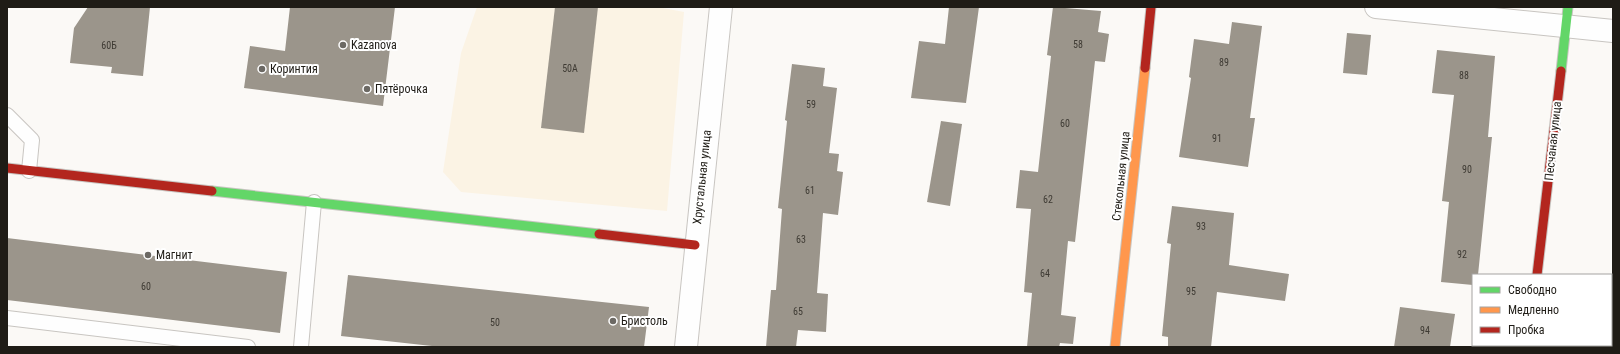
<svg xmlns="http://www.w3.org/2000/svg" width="1620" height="354" viewBox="0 0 1620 354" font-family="'Roboto Condensed',sans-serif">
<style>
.built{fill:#fbf3e4}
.building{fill:#9b958b}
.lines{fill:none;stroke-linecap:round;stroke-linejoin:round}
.lane-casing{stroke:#c8c5c1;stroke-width:16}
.street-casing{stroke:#c8c5c1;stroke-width:24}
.fast-casing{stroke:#c8c5c1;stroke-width:11}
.slow-casing{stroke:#c8c5c1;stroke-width:11}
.jam-casing{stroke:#c8c5c1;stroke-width:11}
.lane{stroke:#fefefe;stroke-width:14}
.street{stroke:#fefefe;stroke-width:22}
.fast{stroke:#63d668;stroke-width:9}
.slow{stroke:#ff974d;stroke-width:9}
.jam{stroke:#b3261e;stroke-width:9}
.poi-dot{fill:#6c6964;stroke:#fff;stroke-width:1.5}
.labels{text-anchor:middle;stroke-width:4;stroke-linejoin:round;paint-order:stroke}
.number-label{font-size:10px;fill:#3e3a33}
.poi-label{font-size:12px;fill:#1f1c16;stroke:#fff;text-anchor:start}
.street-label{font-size:12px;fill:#1f1c16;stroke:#fff}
</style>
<rect width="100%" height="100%" fill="#fbf9f6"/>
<polygon class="built" points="477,7 658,7 684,12 667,211 461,192 443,172 461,53"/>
<g class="building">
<polygon points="88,7 150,7 143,76 111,73 112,67 70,63 74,28"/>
<polygon points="290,7 395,7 383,106 244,88 250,46 285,51"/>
<polygon points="555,7 598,7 584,133 541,128"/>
<polygon points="949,7 979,7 966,103 911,98 919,41 945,44"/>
<polygon points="1053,7 1101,11 1098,32 1109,34 1105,62 1095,61 1075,242 1068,241 1061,315 1076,317 1073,344 1060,343 1059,347 1027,347 1032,293 1024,292 1031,209 1016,208 1020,170 1038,172 1051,56 1047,55"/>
<polygon points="1232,22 1262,26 1250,118 1255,118 1248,167 1179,157 1191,78 1189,77 1194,39 1229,44"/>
<polygon points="1347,33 1371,35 1367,75 1343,73"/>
<polygon points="1437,50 1495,56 1488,137 1492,137 1478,275 1473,275 1473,285 1441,282 1449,202 1442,201 1454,95 1432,93"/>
<polygon points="792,64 825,68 823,86 837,88 829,153 839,154 837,171 843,172 838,215 823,213 817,293 828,294 826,332 798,330 796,347 766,347 771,290 776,290 782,209 778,208 787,121 785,120"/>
<polygon points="941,121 962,124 950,206 927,202"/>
<polygon points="1172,206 1234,213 1229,265 1289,274 1285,301 1217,292 1211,347 1168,347 1168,337 1162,336 1171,244 1167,243"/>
<polygon points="7,238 287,272 280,333 7,300"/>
<polygon points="348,275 649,307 644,347 441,347 341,336"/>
<polygon points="1400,307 1455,314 1450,347 1394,347"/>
</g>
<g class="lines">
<g class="lane-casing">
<g id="lane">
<polyline points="7,115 32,140 29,171"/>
<polyline points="7,318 248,347"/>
<polyline points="301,347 314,202"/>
</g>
</g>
<g class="street-casing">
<g id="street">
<polyline points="1376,7 1613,31"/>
<polyline points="686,347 721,7"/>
<polyline points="1529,347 1530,345"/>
</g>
</g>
<g class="fast-casing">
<g id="fast">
<polyline points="1561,71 1568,7"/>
<polyline points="212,191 599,234"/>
</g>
</g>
<g class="slow-casing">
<polyline id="slow" points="1115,347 1145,68"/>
</g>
<g class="jam-casing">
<g id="jam">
<polyline points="1145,68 1151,7"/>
<polyline points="7,168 212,191"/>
<polyline points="599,234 695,245"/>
<polyline points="1537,275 1561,71"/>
</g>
</g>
<use href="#lane" class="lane"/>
<use href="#street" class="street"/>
<use href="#fast" class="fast"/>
<use href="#slow" class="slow"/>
<use href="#jam" class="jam"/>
</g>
<g class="poi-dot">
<circle cx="343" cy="45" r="4"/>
<circle cx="262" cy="69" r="4"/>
<circle cx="367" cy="89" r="4"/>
<circle cx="148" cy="255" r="4"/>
<circle cx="613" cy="321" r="4"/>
</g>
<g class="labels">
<g class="number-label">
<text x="1078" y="48">58</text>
<text x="109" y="49">60Б</text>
<text x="1224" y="66">89</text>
<text x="570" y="72">50А</text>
<text x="1464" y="79">88</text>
<text x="811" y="108">59</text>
<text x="1065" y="127">60</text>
<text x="1217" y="142">91</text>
<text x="1467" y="173">90</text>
<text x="810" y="194">61</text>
<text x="1048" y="203">62</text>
<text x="1201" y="230">93</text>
<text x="801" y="243">63</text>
<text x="1462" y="258">92</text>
<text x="1045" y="277">64</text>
<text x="146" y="290">60</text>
<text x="1191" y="295">95</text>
<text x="798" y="315">65</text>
<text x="495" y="326">50</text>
<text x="1425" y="334">94</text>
</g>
<g class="poi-label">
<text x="351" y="49">Kazanova</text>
<text x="270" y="73">Коринтия</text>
<text x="375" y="93">Пятёрочка</text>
<text x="156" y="259">Магнит</text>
<text x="621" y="325">Бристоль</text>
</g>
<g class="street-label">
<text transform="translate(1553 141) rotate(-84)" y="4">Песчаная улица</text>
<text transform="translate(1121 176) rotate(-84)" y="4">Стекольная улица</text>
<text transform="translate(702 177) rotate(-84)" y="4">Хрустальная улица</text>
</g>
</g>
<rect width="1620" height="354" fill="none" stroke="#1f1c16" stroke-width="16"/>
<rect x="1472" y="274" width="140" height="72" fill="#ffffff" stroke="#a5a4a2"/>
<rect x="1480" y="287" width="20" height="6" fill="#63d668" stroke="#a5a4a2"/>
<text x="1508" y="294" font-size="12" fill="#1f1c16">Свободно</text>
<rect x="1480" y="307" width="20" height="6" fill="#ff974d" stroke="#a5a4a2"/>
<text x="1508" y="314" font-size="12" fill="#1f1c16">Медленно</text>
<rect x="1480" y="327" width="20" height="6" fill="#b3261e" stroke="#a5a4a2"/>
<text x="1508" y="334" font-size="12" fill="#1f1c16">Пробка</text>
</svg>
